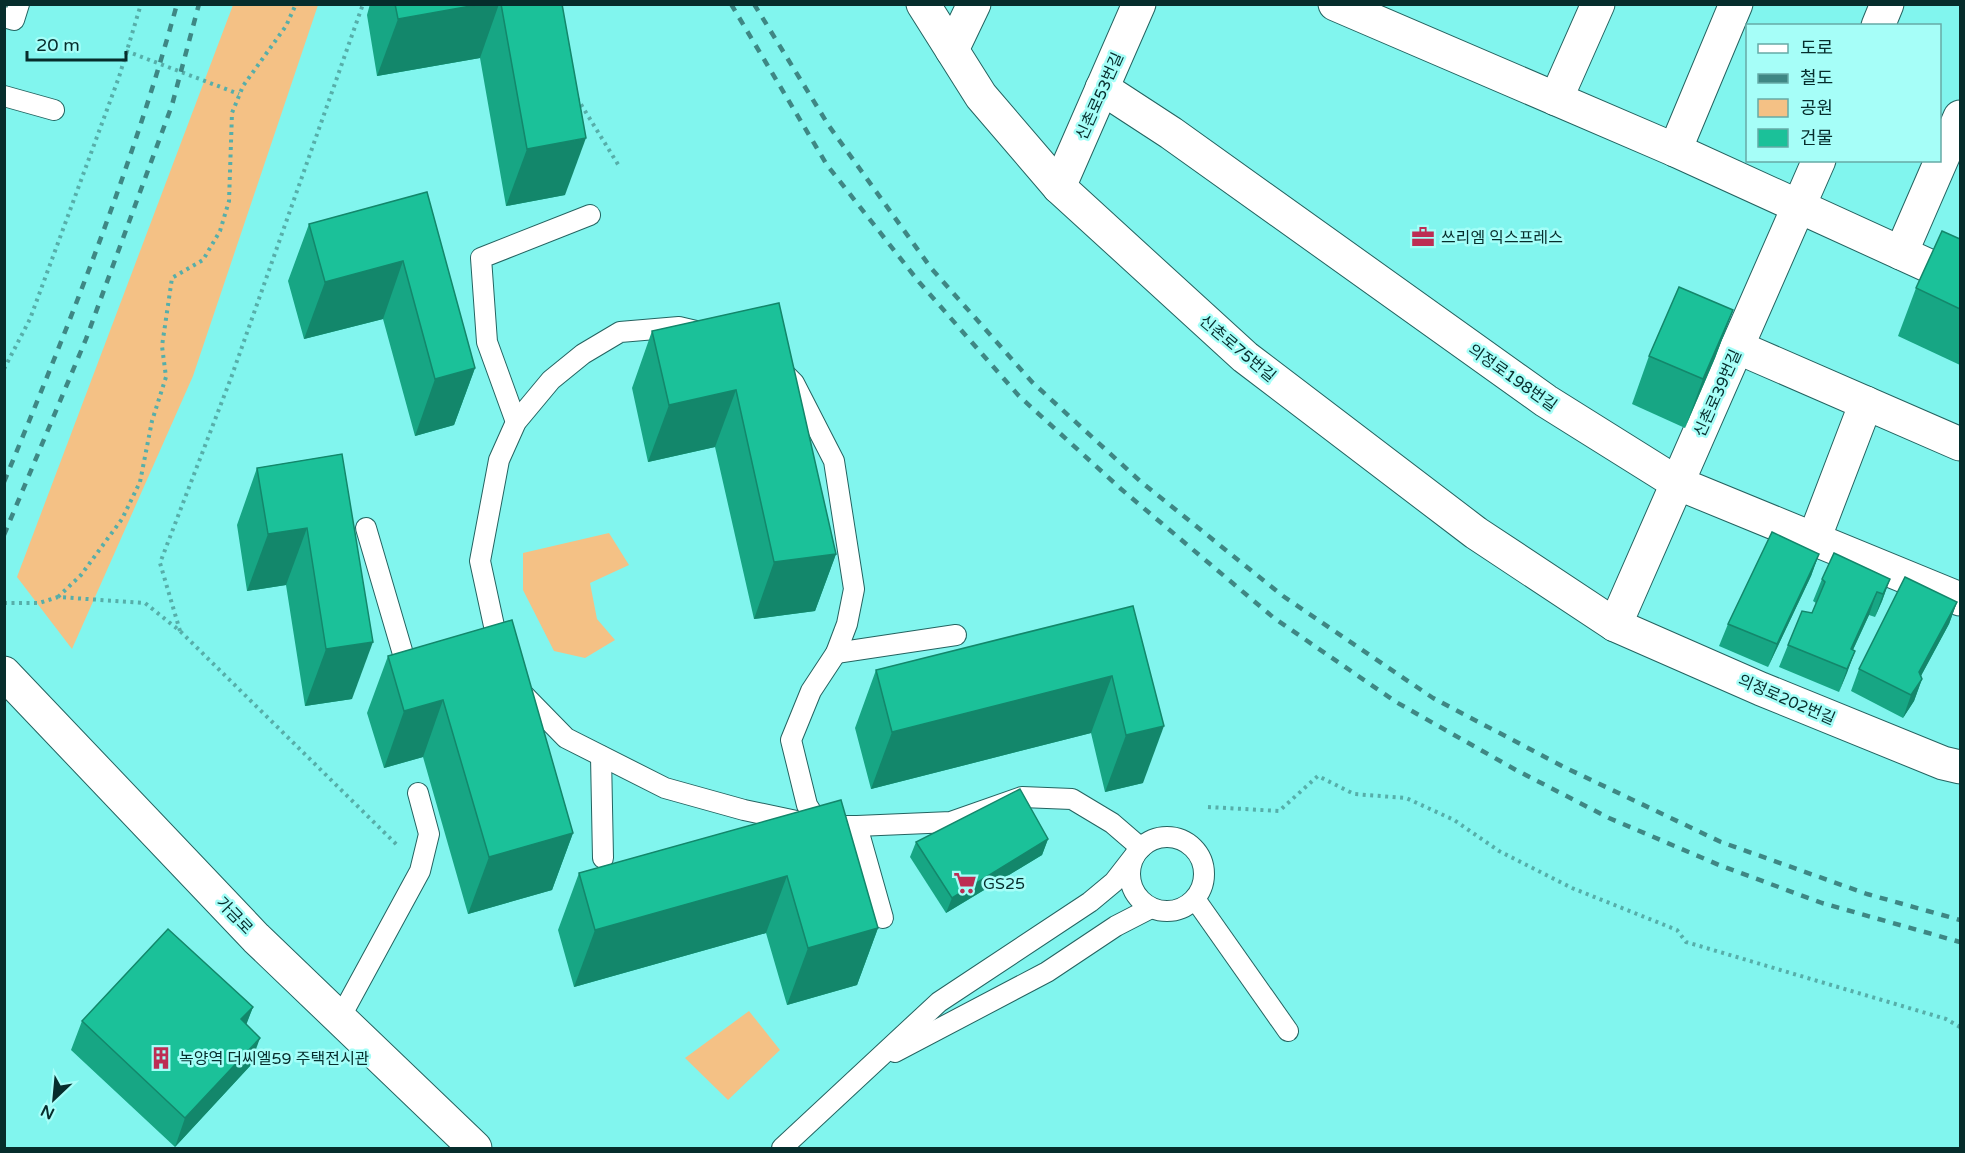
<svg xmlns="http://www.w3.org/2000/svg" width="1965" height="1153" viewBox="0 0 1965 1153" font-family="'Varela Round','Noto Sans KR',sans-serif">
<style>
.green{fill:#f4c185}
.lines{fill:none;stroke-linecap:round;stroke-linejoin:round}
.service-casing{stroke:#246360;stroke-width:22}
.minor-casing{stroke:#246360;stroke-width:35}
.primary-casing{stroke:#246360;stroke-width:35}
.path{stroke:#56aea9;stroke-width:4;stroke-dasharray:3 4.5;stroke-linecap:butt}
.service{stroke:#fff;stroke-width:20}
.minor{stroke:#fff;stroke-width:33}
.primary{stroke:#fff;stroke-width:33}
.rail{stroke:#3e8784;stroke-width:4.5;stroke-dasharray:8 8;stroke-linecap:butt}
.wall{fill:#17a684}
.shaded-wall{fill:#13876b}
.building{fill:#1bc199;stroke:#13876b;stroke-width:1.5}
.labels{text-anchor:middle;stroke-width:5;stroke-linejoin:round;paint-order:stroke}
.street-label{font-size:16px;fill:#062d2c;stroke:#a6fef8}
.poi-label{font-size:16px;fill:#062d2c;stroke:#a6fef8;text-anchor:start}
</style>
<rect width="100%" height="100%" fill="#81f5ee"/>
<g class="green">
<polygon points="233,5 318,5 193,376 72,649 17,577"/>
<polygon points="609,533 629,565 590,583 597,619 615,640 585,658 554,651 523,590 523,553"/>
<polygon points="749,1011 780,1050 728,1100 685,1058"/>
</g>
<g class="lines">
<g class="service-casing">
<g id="service">
<polyline points="4,17 14,20 19,4"/>
<polyline points="4,96 54,110"/>
<polyline points="785,374 794,383 834,461 854,589 847,624 836,653 811,691 791,740 807,805 820,826"/>
<polyline points="516,422 487,342 481,258 590,215"/>
<polyline points="366,528 408,671 415,670"/>
<polyline points="499,649 480,561 499,460 516,422 551,380 583,354 620,332 679,327 696,331"/>
<polyline points="836,653 956,635"/>
<polyline points="519,690 566,738 665,788 744,810 820,826 857,826 951,822 1022,797 1072,799 1112,823 1141,848"/>
<polyline points="601,756 603,858"/>
<polyline points="857,826 883,918"/>
<circle cx="1167" cy="874" r="37"/>
<polyline points="1195,899 1288,1031"/>
<polyline points="340,1018 420,871 429,834 418,793"/>
<polyline points="895,1052 1047,972 1116,926 1151,908"/>
<polyline points="782,1148 939,1002 1090,902 1114,882 1135,855"/>
</g>
</g>
<g class="minor-casing">
<g id="minor">
<polyline points="923,4 981,96 1059,187 1245,357 1476,533 1615,625 1761,689 1943,763 1960,767"/>
<polyline points="1335,4 1675,150 1960,280"/>
<polyline points="1878,26 1887,4"/>
<polyline points="952,50 974,4"/>
<polyline points="1102,88 1171,133 1546,401 1677,483 1960,599"/>
<polyline points="1556,99 1598,4"/>
<polyline points="1675,150 1736,4"/>
<polyline points="1059,187 1139,4"/>
<polyline points="1901,253 1960,117"/>
<polyline points="1737,347 1960,444"/>
<polyline points="1814,539 1866,403"/>
<polyline points="1615,625 1819,160"/>
</g>
</g>
<g class="primary-casing">
<polyline id="primary" points="4,673 256,938 475,1148"/>
</g>
<g class="path">
<polyline points="126,51 239,94"/>
<polyline points="577,98 619,166"/>
<polyline points="4,369 30,319 119,77 141,4"/>
<polyline points="58,597 81,575 122,519 140,482 152,421 166,377 162,346 172,278 203,260 220,231 229,201 232,113 243,86 286,26 296,4"/>
<polyline points="4,603 39,603 58,597 145,603 180,631 398,846"/>
<polyline points="180,631 160,563 231,378 363,4"/>
<polyline points="1208,807 1279,811 1318,776 1354,794 1406,798 1454,820 1499,851 1572,888 1677,930 1686,942 1946,1019 1960,1027"/>
</g>
<use href="#service" class="service"/>
<use href="#minor" class="minor"/>
<use href="#primary" class="primary"/>
<g class="rail">
<polyline points="731,4 827,165 919,282 1019,396 1121,489 1274,618 1396,702 1516,770 1609,818 1719,865 1822,903 1960,942"/>
<polyline points="754,4 829,126 931,268 1032,382 1140,481 1283,596 1433,698 1564,767 1721,842 1867,894 1960,920"/>
<path d="M4,482C69,325 132,168 177,4"/>
<polyline points="4,535 86,339 172,105 199,4"/>
</g>
</g>
<g class="wall">
<polygon points="370,4 562,4 565,195 506,206 480,58 377,76 367,15"/>
<polygon points="427,192 475,368 454,425 415,436 383,319 304,339 288,281 309,224"/>
<polygon points="1960,239 1960,365 1898,336 1916,288"/>
<polygon points="779,303 836,554 815,611 754,619 715,447 648,462 632,388 652,331"/>
<polygon points="1733,310 1715,358 1685,428 1632,404 1649,356"/>
<polygon points="342,454 352,699 305,706 286,585 247,591 237,525 257,468"/>
<polygon points="1819,554 1811,576 1768,667 1719,646 1728,624"/>
<polygon points="1822,579 1890,579 1882,601 1875,617 1869,615 1853,650 1855,651 1839,692 1779,667 1788,645 1812,613 1816,603 1813,601"/>
<polygon points="1957,602 1949,624 1921,676 1922,679 1914,701 1903,718 1851,691 1859,669"/>
<polygon points="1133,606 1143,783 1105,792 1091,733 871,789 855,728 876,670"/>
<polygon points="512,620 573,833 552,890 468,914 423,757 384,768 367,713 388,656"/>
<polygon points="841,800 878,928 857,985 787,1005 766,933 574,987 558,930 579,873"/>
<polygon points="1048,839 1042,855 946,913 910,857 916,842"/>
<polygon points="253,1007 246,1024 250,1066 175,1147 71,1050 82,1021"/>
</g>
<g class="shaded-wall">
<polygon points="482,4 499,4 480,58 377,76 398,19"/>
<polygon points="586,138 565,195 506,206 527,149"/>
<polygon points="403,261 383,319 304,339 325,282"/>
<polygon points="1733,310 1715,358 1685,428 1703,379"/>
<polygon points="475,368 454,425 415,436 435,379"/>
<polygon points="736,390 715,447 648,462 669,405"/>
<polygon points="307,528 286,585 247,591 268,534"/>
<polygon points="836,554 815,611 754,619 774,562"/>
<polygon points="1819,554 1811,576 1768,667 1777,644"/>
<polygon points="1890,579 1882,601 1875,617 1883,594"/>
<polygon points="1877,592 1869,615 1843,671 1851,649"/>
<polygon points="1957,602 1949,624 1911,694 1919,672"/>
<polygon points="373,642 352,699 305,706 326,649"/>
<polygon points="1855,651 1847,673 1839,692 1847,669"/>
<polygon points="1112,676 1091,733 871,789 892,732"/>
<polygon points="1922,679 1914,701 1903,718 1911,695"/>
<polygon points="443,700 423,757 384,768 404,711"/>
<polygon points="1164,726 1143,783 1105,792 1126,735"/>
<polygon points="573,833 552,890 468,914 489,857"/>
<polygon points="1048,839 1042,855 946,913 952,898"/>
<polygon points="787,876 766,933 574,987 595,930"/>
<polygon points="878,928 857,985 787,1005 808,948"/>
<polygon points="253,1007 242,1036 241,1019"/>
<polygon points="260,1038 250,1066 175,1147 185,1118"/>
</g>
<g class="building">
<polygon points="395,4 482,4 398,19"/>
<polygon points="501,4 562,4 586,138 527,149"/>
<polygon points="427,192 475,368 435,379 403,261 325,282 309,224"/>
<polygon points="1942,231 1960,239 1960,309 1916,288"/>
<polygon points="1679,287 1733,310 1703,379 1649,356"/>
<polygon points="779,303 836,554 774,562 736,390 669,405 652,331"/>
<polygon points="342,454 373,642 326,649 307,528 268,534 257,468"/>
<polygon points="1772,532 1819,554 1777,644 1728,624"/>
<polygon points="1834,553 1890,579 1883,594 1877,592 1851,649 1855,651 1847,669 1788,645 1802,611 1812,613 1825,582 1822,579"/>
<polygon points="1905,577 1957,602 1919,672 1922,679 1911,695 1859,669"/>
<polygon points="1133,606 1164,726 1126,735 1112,676 892,732 876,670"/>
<polygon points="512,620 573,833 489,857 443,700 404,711 388,656"/>
<polygon points="1020,789 1048,839 952,898 916,842"/>
<polygon points="841,800 878,928 808,948 787,876 595,930 579,873"/>
<polygon points="168,929 253,1007 241,1019 260,1038 185,1118 82,1021"/>
</g>
<defs>
<g id="office-bare" transform="scale(1.8)"><path d="M-6-3h4V-5.5h4V-3h4V5H-6ZM-1-4.5V-3h2v-1.5ZM-6 0V1H6V0Z" fill="#bd2d53" stroke="#a6fef8" stroke-width="2.5" paint-order="stroke"/></g>
<g id="supermarket-bare" transform="scale(1.8)"><path d="M-6-5.5h2.5l.6 2H6L4.5 2H-2.5L-4.4-4H-6ZM-1.5 3.2a1.3 1.3 0 1 0 .1 0ZM3 3.2a1.3 1.3 0 1 0 .1 0Z" fill="#bd2d53" stroke="#a6fef8" stroke-width="2.5" paint-order="stroke"/></g>
<g id="building-bare" transform="scale(1.8)"><path d="M-4-6H4V6H1V3H-1V6H-4ZM-2.5-4.3h1.7v1.8h-1.7ZM.8-4.3h1.7v1.8H.8ZM-2.5-1h1.7V.8h-1.7ZM.8-1h1.7V.8H.8Z" fill="#bd2d53" stroke="#a6fef8" stroke-width="2.5" paint-order="stroke"/></g>
</defs>
<g fill-rule="evenodd">
<use href="#office-bare" x="1423" y="237"/>
<use href="#supermarket-bare" x="965" y="883"/>
<use href="#building-bare" x="161" y="1058"/>
</g>
<g class="labels">
<g class="street-label">
<text transform="translate(1099 96) rotate(-66)" y="6">신촌로53번길</text>
<text transform="translate(1238 348) rotate(40)" y="6">신촌로75번길</text>
<text transform="translate(1513 377) rotate(35)" y="6">의정로198번길</text>
<text transform="translate(1717 393) rotate(-66)" y="6">신촌로39번길</text>
<text transform="translate(1787 699) rotate(23)" y="6">의정로202번길</text>
<text transform="translate(235 915) rotate(46)" y="6">가금로</text>
</g>
<g class="poi-label">
<text x="1441" y="243">쓰리엠 익스프레스</text>
<text x="983" y="889">GS25</text>
<text x="179" y="1064">녹양역 더씨엘59 주택전시관</text>
</g>
</g>
<rect width="1965" height="1153" fill="none" stroke="#062d2c" stroke-width="12"/>
<rect x="1746" y="24" width="195" height="138" fill="#a6fef8" stroke="#66aaa6" stroke-width="1.5"/>
<rect x="1758" y="44" width="30" height="9" fill="#ffffff" stroke="#66aaa6" stroke-width="1.5"/>
<text x="1800" y="54" font-size="18" fill="#062d2c">도로</text>
<rect x="1758" y="74" width="30" height="9" fill="#3e8784" stroke="#66aaa6" stroke-width="1.5"/>
<text x="1800" y="84" font-size="18" fill="#062d2c">철도</text>
<rect x="1758" y="99" width="30" height="18" fill="#f4c185" stroke="#66aaa6" stroke-width="1.5"/>
<text x="1800" y="114" font-size="18" fill="#062d2c">공원</text>
<rect x="1758" y="129" width="30" height="18" fill="#1bc199" stroke="#66aaa6" stroke-width="1.5"/>
<text x="1800" y="144" font-size="18" fill="#062d2c">건물</text>
<g transform="translate(54 1099) rotate(206)" stroke="#a6fef8" stroke-width="4.5" paint-order="stroke">
<path d="M0-4.5L10 22L0 15L-10 22Z" fill="#062d2c"/>
<text y="-9" font-size="16" font-weight="bold" text-anchor="middle" fill="#062d2c">N</text>
</g>
<path d="M27 51v9h99v-9" fill="none" stroke="#062d2c" stroke-width="3"/>
<text x="36" y="51" font-size="18" fill="#062d2c" stroke="#a6fef8" stroke-width="4.5" paint-order="stroke">20 m</text>
</svg>
